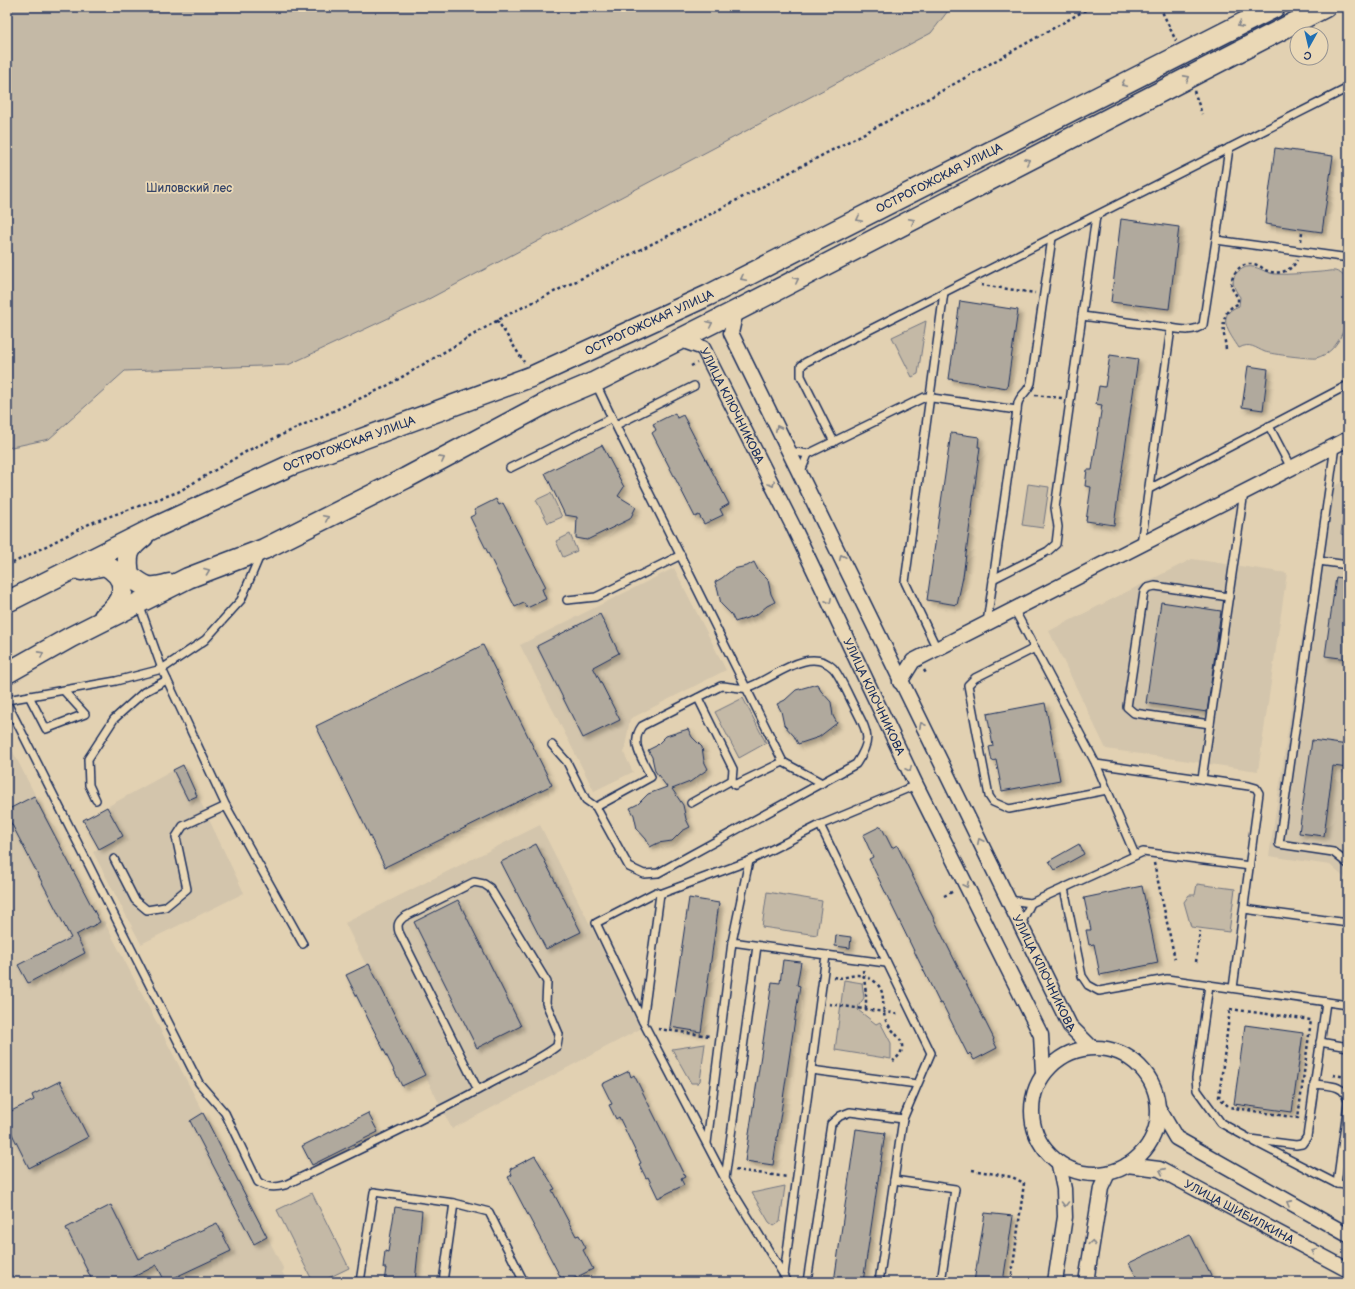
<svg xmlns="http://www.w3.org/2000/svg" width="1355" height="1289" viewBox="0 0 1355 1289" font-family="'Balsamiq Sans',sans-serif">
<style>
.built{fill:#d3c5ac}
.green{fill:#c4b9a6;stroke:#707482}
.building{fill:#b0a99d;stroke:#1b2f5e;filter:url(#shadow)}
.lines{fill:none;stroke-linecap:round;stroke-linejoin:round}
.lane-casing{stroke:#1b2f5e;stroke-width:10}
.street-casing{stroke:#1b2f5e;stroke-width:17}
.secondary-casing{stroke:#1b2f5e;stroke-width:23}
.path{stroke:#1b2f5e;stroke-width:2.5;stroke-dasharray:3 3;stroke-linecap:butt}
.lane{stroke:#ead8b6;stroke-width:7}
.street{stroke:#ead8b6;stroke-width:14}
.secondary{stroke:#ead8b6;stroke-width:20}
.oneway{stroke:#82848a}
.labels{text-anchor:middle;stroke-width:3.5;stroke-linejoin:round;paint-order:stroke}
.street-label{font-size:12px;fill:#1b2f5e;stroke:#ead8b6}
.park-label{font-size:12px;fill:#344469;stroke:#ead8b6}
</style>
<defs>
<filter id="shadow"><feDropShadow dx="3.5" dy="3.5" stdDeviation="2" flood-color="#0004"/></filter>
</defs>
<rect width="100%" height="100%" fill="#e2d1b2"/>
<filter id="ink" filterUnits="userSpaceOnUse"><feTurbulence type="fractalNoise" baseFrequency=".025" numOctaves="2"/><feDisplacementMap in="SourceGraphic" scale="8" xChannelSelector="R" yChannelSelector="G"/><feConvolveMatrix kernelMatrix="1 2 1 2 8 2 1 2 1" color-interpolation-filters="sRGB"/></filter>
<g filter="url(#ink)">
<g class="built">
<polygon points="1348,479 1348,881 1330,865 1269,856 1324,491"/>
<polygon points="1192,559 1287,573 1258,771 1106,749 1049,631"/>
<polygon points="674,568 726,670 630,719 624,753 633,772 594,791 520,645"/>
<polygon points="7,740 100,922 104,921 257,1216 284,1270 282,1272 288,1282 7,1282"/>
<polygon points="183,765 244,893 141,944 93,852 99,848 83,820"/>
<polygon points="540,825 642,1028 452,1129 369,964 366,965 345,923"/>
</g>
<g class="green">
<polygon points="7,7 951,7 931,33 423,302 288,365 125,371 49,439 7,448"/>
<path d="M1246,267C1258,265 1264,273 1275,274C1289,275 1306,273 1321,272C1326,272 1330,270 1335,271C1349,275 1348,286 1348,298C1348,321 1342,351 1316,358C1311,359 1271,354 1265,352C1255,348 1250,342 1239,348C1230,334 1214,315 1239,306L1240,297C1231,285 1229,274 1246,267Z"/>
<polygon points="926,321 918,374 912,377 892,337"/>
<polygon points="1028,484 1049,487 1043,528 1022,525"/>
<polygon points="551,493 562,517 548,523 536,500"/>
<polygon points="1345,506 1348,506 1348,536 1341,534"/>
<polygon points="570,534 577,551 563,557 556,541"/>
<polygon points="743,698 766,743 739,758 715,712"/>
<polygon points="1197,884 1235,889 1229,932 1191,927 1184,902 1189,895 1195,895"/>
<polygon points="767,892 822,901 817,935 762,927"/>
<polygon points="844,980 862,983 864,998 859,1005 858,1010 876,1024 880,1022 891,1043 891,1059 835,1050"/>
<polygon points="705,1044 700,1081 698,1083 691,1083 672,1049"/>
<polygon points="785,1186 780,1222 774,1226 769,1222 752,1193"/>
<polygon points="312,1193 349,1268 320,1282 313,1282 277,1210"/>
</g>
<g class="building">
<polygon points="1275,148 1333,156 1322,232 1265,224"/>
<polygon points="1121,219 1179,227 1169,309 1111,302"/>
<polygon points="960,301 1018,310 1007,388 949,379"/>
<polygon points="1110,355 1138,359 1114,525 1086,521 1091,487 1085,486 1087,470 1092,470 1102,405 1096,404 1099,386 1105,387"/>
<polygon points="1248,366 1268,369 1263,410 1242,407"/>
<polygon points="675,413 677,418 683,415 729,504 720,509 723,515 704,524 699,515 695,517 652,433 656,430 653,424"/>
<polygon points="951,433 979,437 978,447 980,447 963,577 957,605 927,600"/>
<polygon points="602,445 624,487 618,496 636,507 630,519 587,540 576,538 577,517 565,515 545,473"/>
<polygon points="496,499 499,505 503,503 546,587 542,589 546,599 527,608 524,603 515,607 470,517 476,514 474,510"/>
<polygon points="754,562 758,570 768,580 771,594 775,602 767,606 756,615 735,622 731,614 721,604 718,590 715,582 722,578 733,569 747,566"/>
<polygon points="1336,577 1348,579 1348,659 1325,656"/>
<polygon points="1161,602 1221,611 1207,712 1146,703"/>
<polygon points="600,614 619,653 593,667 620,720 583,738 537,646"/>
<polygon points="483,645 552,785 385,867 316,726"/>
<polygon points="817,684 821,691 831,702 833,716 837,723 819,737 798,744 794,736 784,725 781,711 777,704 785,700 796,690"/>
<polygon points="1045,703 1060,780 1002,791 996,760 992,761 989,747 993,746 987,714"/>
<polygon points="688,729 692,737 702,747 704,761 708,769 690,782 672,789 683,805 686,819 690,827 682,831 672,841 658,843 650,847 646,839 637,829 634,815 630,808 638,804 648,794 667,787 655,771 652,757 648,750 656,746 666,736"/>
<polygon points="1312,740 1348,745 1348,768 1333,766 1324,836 1299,833"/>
<polygon points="183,765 197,796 188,800 173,770"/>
<polygon points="34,796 100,922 76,935 85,953 28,983 18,965 71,938 7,815 7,810"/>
<polygon points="107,807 123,836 99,849 83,820"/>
<polygon points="881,826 892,848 897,845 994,1039 993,1040 997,1048 974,1060 970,1053 968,1055 942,1003 940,1004 869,859 873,857 863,835"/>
<polygon points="536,844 581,932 546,949 501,862"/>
<polygon points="1079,844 1084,854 1055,870 1049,861"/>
<polygon points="1142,886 1158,963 1100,975 1094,944 1089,945 1086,930 1091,930 1084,898"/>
<polygon points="689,898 719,903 701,1032 670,1027"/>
<polygon points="458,900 521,1026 477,1048 414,922"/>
<polygon points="836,935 851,937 850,948 835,946"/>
<polygon points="783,960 801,962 797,985 800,986 773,1165 745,1161 772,982 780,983"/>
<polygon points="369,964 425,1075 402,1086 346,975"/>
<polygon points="1245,1025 1303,1033 1292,1112 1234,1104"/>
<polygon points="629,1071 631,1077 634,1075 685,1177 681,1179 684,1185 658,1198 648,1177 646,1178 639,1164 641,1163 619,1117 616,1119 609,1105 612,1104 602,1084"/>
<polygon points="60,1081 88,1137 29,1168 7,1124 7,1113 34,1100 32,1095"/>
<polygon points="203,1113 267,1237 254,1244 190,1121"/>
<polygon points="368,1113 378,1132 312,1165 302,1146"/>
<polygon points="856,1129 885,1133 872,1221 863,1282 834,1282"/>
<polygon points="535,1156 555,1189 552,1190 576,1236 579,1235 586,1248 583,1250 593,1269 567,1282 564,1277 561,1278 508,1177 512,1175 510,1169"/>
<polygon points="111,1205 138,1259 217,1223 231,1251 165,1282 157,1265 124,1282 93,1282 66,1228"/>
<polygon points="395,1207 422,1211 415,1282 384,1282 386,1268 383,1268 385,1251 388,1252"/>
<polygon points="985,1213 1013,1216 1003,1282 974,1282"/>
<polygon points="1190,1234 1214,1282 1139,1282 1129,1263"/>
</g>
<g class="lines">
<g class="lane-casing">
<g id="lane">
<polyline points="1216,240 1229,148"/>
<polyline points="1082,316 1096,216"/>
<path d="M1171,328C1183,330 1193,332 1203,325L1216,240L1342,257L1348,256"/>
<polyline points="612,418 783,762 735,785 732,780"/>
<polyline points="616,425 694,386"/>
<polyline points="1269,426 1291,468"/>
<polyline points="834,442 801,376 801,366 806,362 1348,88"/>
<polyline points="789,451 808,454 925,397 1017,410"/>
<polyline points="510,468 612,418 596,384"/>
<polyline points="800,474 808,454"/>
<polyline points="1149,489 1348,385"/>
<polyline points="261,553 241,600 205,640 162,669 226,806 303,944"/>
<polyline points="1319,561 1335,446"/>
<polyline points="1348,565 1319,561 1279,844 1333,852 1348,864"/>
<polyline points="993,579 1048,551 1056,544 1058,527 1055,508 1082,316 1171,328 1141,544"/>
<polyline points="567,600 596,597 681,555"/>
<polyline points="1014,609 1096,764 1135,855"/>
<path d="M987,623L1018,403C1020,395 1028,392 1031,383L1052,238"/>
<polyline points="1035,648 975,678 968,685 989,796 993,802 1009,809 1107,790"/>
<polyline points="937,649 905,582 944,292"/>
<polyline points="29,696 46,729 85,714 64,691"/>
<polyline points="7,700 116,681 162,669 139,604"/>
<path d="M7,703L199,1083L225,1113L258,1182C267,1188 275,1188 285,1185C354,1152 424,1120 491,1083C513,1071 538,1061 557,1046L559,1034L546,1003L547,982L490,888L484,884L474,882L404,917C398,922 397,925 399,932L478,1090"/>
<polyline points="1210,724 1134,713 1127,707 1144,592 1147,588 1155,586 1229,597"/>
<path d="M552,745L567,762L586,800L596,807L629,867L644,874L658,873L856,764C873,739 868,733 855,708C850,699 840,675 833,668C808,644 771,681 746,688C739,689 729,686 721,686L642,726C629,743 643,760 651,777L596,807"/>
<polyline points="783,762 822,783"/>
<polyline points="1096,764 1249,786 1256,788 1259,793 1233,988"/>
<polyline points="1202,779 1244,492"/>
<polyline points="96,800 89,785 88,759 114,719 144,692 167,680"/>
<polyline points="691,803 732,780 733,769 698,698"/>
<polyline points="820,825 931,1053 903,1119 879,1282"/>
<polyline points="114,859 135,900 147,910 165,907 187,889 176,837 183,826 226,806"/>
<polyline points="749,861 732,942 826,955 784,1275"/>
<polyline points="1064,888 1082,976 1088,985 1099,991 1167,979 1348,1005"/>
<polyline points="1009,900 1031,903 1143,852 1250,866"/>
<polyline points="1244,909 1348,923"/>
<polyline points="1021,924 1031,903"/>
<polyline points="826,955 886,963"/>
<polyline points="1209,985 1196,1078 1197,1090 1221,1123 1250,1139 1296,1145 1302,1144 1307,1137 1326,1002"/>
<polyline points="643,1021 660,894"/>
<polyline points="1320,1042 1348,1047"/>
<polyline points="811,1070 917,1084"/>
<path d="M1314,1084C1328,1086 1344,1084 1348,1100"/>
<polyline points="1255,1142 1337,1184 1348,1185"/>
<polyline points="707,1143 732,942"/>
<polyline points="725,1179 757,946"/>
<polyline points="894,1180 955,1189 941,1282"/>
<polyline points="1337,1184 1348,1103"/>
<polyline points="360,1282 374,1192 454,1203 489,1212 524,1282"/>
<polyline points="443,1282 454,1203"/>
<polyline points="788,1282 725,1179 643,1022 596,923 656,892 660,894 749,861 820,825 916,785"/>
<polyline points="807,1282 831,1124 840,1116 850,1112 903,1119"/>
</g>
</g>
<g class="street-casing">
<g id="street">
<path id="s1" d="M736,311L731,333L1070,1026L1091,1047"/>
<path id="s2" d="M678,339L703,348L793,526L916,785L1041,1035L1043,1073"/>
<polyline points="900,682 913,661 1348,439"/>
<circle cx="1095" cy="1111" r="63"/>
<polyline points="1159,1109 1176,1138 1348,1235"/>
<path id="s3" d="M1127,1165L1159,1169L1348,1270"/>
<polyline points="1055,1282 1065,1217 1064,1189 1059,1165"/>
<polyline points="1086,1282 1101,1188 1108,1173"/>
</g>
</g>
<g class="secondary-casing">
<g id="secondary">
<path d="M143,537C127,549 126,555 129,575C146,588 148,590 169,584"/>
<path d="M81,570L105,565C132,580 125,600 104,617"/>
<path id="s4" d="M7,602L156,527L291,465L533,376L709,295L1275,7"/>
<polyline points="7,673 71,637 188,578 264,549 406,478 550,401 595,382 736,311 1325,7"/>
</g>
</g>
<g class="path">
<polyline points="1160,7 1176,41"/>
<polyline points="1194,91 1202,114"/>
<polyline points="1301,241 1302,232"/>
<polyline points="981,285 1035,293"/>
<polyline points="497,320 524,362"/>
<path d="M1226,349C1224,333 1218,311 1238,304V298L1231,287C1231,273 1242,260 1257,265C1261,266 1264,270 1268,271C1279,275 1292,271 1297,260"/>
<polyline points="691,366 697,363"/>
<polyline points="1035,395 1062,398"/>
<polyline points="7,566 91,523 178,492 249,450 385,387 505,316 682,229 897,116 1091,7"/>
<polyline points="924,670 927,675"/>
<polyline points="1154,863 1175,959"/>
<polyline points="944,896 954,891"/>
<polyline points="1196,962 1200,931"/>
<polyline points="863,970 866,993 866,1009"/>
<path d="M833,977C849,981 855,968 874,981C887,991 881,1004 885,1018C889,1033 916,1043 893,1061"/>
<polyline points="829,1004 898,1014"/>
<polygon points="1230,1009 1311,1020 1298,1118 1229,1107 1219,1097"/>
<polyline points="658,1029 710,1036"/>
<polyline points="1333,1075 1348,1077"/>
<polyline points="735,1170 788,1177"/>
<polyline points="972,1170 1012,1177 1024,1183 1011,1282"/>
</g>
<use href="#lane" class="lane"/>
<use href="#street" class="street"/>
<use href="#secondary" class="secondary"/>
</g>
<defs><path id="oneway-chevron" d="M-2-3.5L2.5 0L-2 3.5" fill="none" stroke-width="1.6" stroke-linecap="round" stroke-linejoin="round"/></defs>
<g class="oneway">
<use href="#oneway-chevron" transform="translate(1240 25) rotate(153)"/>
<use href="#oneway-chevron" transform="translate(1187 78) rotate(-28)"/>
<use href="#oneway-chevron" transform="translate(1124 84) rotate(153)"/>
<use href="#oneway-chevron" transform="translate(1027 161) rotate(-27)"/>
<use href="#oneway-chevron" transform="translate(859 219) rotate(153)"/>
<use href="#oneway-chevron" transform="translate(912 221) rotate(-27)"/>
<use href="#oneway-chevron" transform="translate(743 278) rotate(153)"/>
<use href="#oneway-chevron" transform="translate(796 280) rotate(-27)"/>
<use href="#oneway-chevron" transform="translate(710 324) rotate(-26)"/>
<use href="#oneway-chevron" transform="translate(778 428) rotate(-116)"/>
<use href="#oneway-chevron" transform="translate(442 459) rotate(-28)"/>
<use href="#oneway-chevron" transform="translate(772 484) rotate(63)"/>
<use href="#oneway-chevron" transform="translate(326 518) rotate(-26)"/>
<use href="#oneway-chevron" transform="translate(842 557) rotate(-116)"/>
<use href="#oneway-chevron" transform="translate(207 571) rotate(-21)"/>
<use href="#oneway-chevron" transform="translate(829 601) rotate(64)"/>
<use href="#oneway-chevron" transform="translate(41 654) rotate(-29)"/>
<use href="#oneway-chevron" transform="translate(922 725) rotate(-116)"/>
<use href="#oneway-chevron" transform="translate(909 769) rotate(64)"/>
<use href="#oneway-chevron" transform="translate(980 841) rotate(-116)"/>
<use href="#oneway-chevron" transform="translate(966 885) rotate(63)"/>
<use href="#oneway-chevron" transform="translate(1162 1171) rotate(-156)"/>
<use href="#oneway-chevron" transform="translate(1289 1203) rotate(-151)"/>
<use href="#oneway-chevron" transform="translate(1065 1204) rotate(90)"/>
<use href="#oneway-chevron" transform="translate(1092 1243) rotate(-81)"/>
<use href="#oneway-chevron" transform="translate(1314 1251) rotate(-151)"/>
</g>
</g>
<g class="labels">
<g class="street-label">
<text dy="4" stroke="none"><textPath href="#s4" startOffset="1025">ОСТРОГОЖСКАЯ УЛИЦА</textPath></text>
<text dy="4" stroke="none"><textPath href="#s4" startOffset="701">ОСТРОГОЖСКАЯ УЛИЦА</textPath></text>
<text dy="4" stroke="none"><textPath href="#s2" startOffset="91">УЛИЦА КЛЮЧНИКОВА</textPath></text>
<text dy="4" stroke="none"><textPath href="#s4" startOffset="377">ОСТРОГОЖСКАЯ УЛИЦА</textPath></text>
<text dy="4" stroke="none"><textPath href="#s2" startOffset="415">УЛИЦА КЛЮЧНИКОВА</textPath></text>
<text dy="4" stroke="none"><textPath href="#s1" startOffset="735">УЛИЦА КЛЮЧНИКОВА</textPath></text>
<text dy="4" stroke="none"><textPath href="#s3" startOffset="123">УЛИЦА ШИБИЛКИНА</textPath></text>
</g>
<g class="park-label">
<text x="189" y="192">Шиловский лес</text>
</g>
</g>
<rect width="1355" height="1289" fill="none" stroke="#ead8b6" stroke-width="24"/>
<rect x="12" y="12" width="1331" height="1265" fill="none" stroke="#1b2f5e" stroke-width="1.5" filter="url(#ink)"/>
<g transform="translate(1309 46) rotate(188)"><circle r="19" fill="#ead8b6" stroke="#979493"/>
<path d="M0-3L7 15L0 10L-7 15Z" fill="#1f6fb2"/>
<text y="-6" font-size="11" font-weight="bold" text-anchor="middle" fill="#1b2f5e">С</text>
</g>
</svg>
